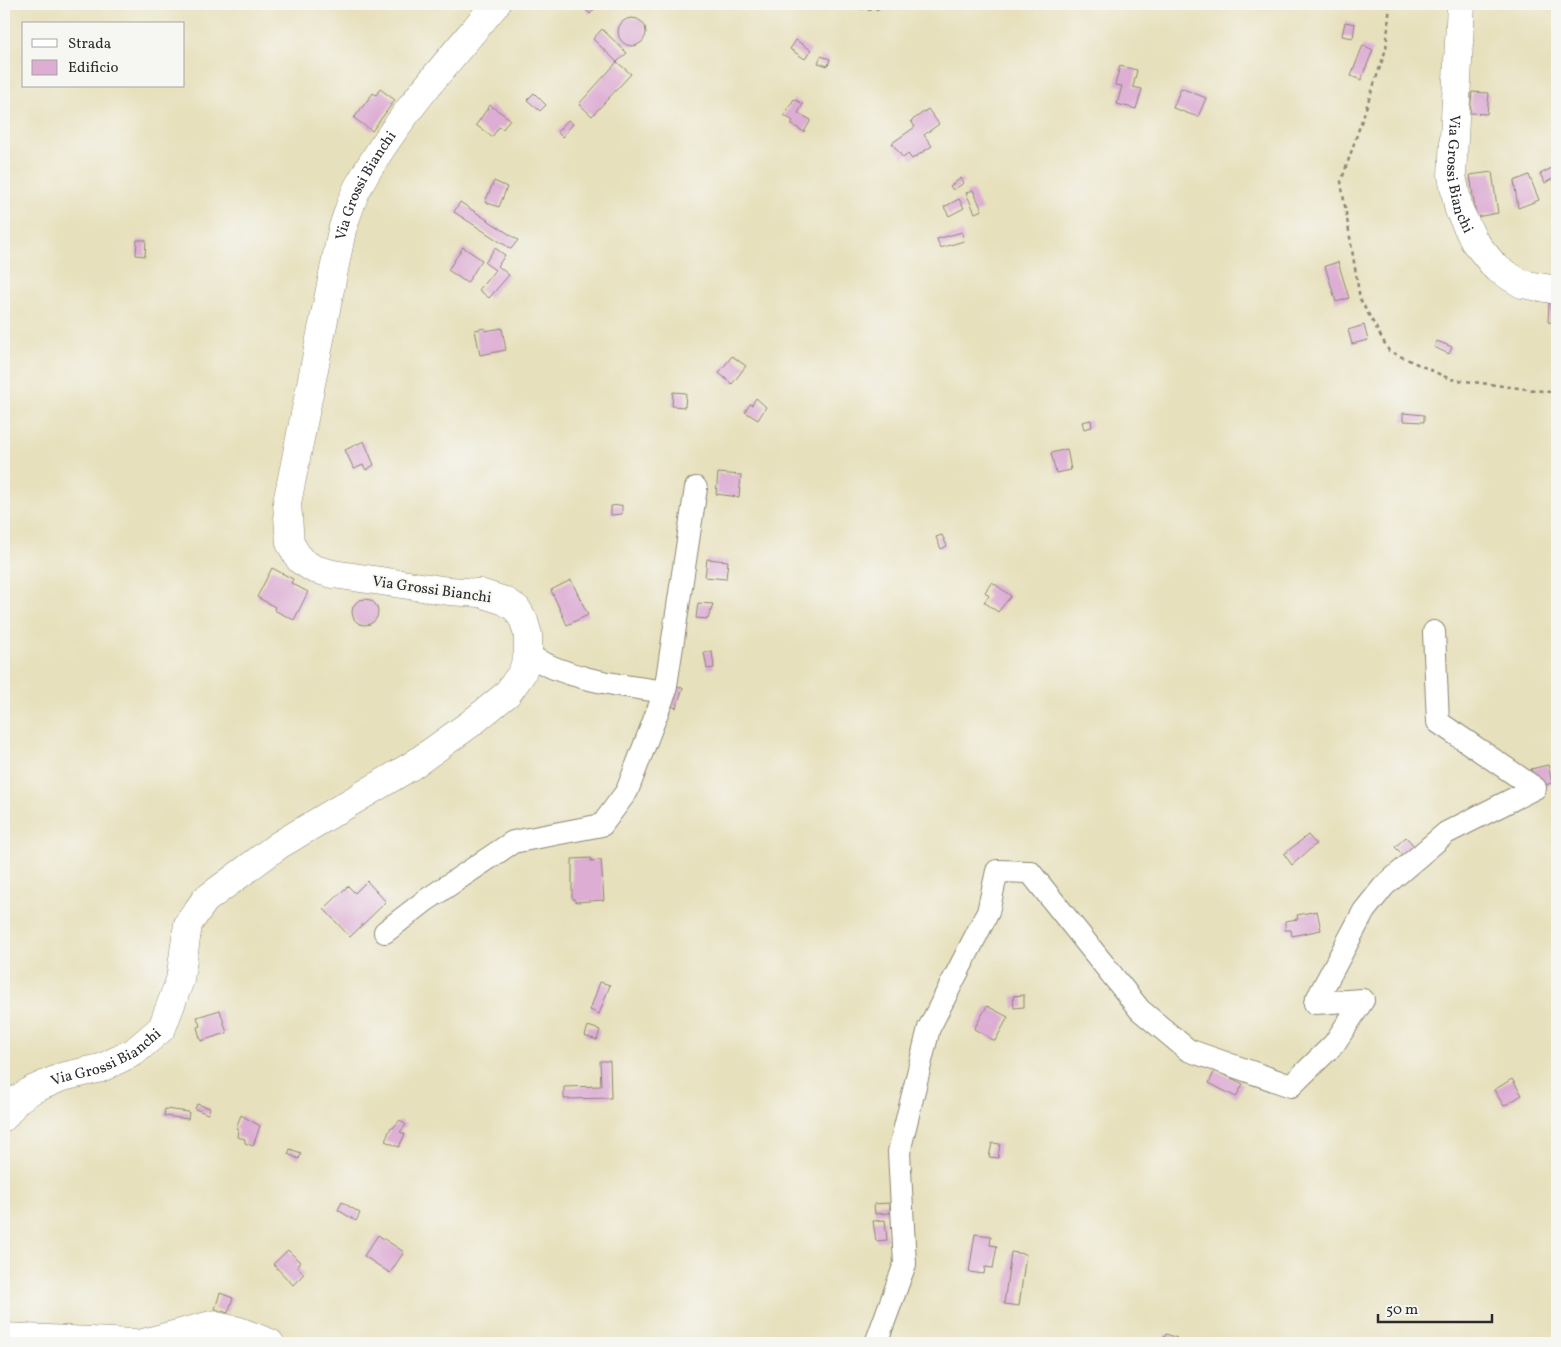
<svg xmlns="http://www.w3.org/2000/svg" width="1561" height="1347" viewBox="0 0 1561 1347" font-family="Vollkorn,serif">
<style>
.building{fill:#ddadd4}
.lines{fill:none;stroke-linecap:round;stroke-linejoin:round}
.minor-casing{stroke:#898674;stroke-width:24}
.major-casing{stroke:#898674;stroke-width:29}
.path{stroke:#898674;stroke-width:2.5;stroke-dasharray:4 4;stroke-linecap:butt}
.minor{stroke:#fff;stroke-width:22}
.major{stroke:#fff;stroke-width:28}
.labels{text-anchor:middle;stroke-width:4;stroke-linejoin:round;paint-order:stroke}
.street-label{font-size:15px;fill:#2b2b2b;stroke:#f6f6f2}
</style>
<rect width="100%" height="100%" fill="#f6f6f2"/>
<filter id="ink" filterUnits="userSpaceOnUse"><feTurbulence type="fractalNoise" baseFrequency=".02" numOctaves="2"/><feDisplacementMap in="SourceGraphic" scale="10" xChannelSelector="R" yChannelSelector="G"/><feConvolveMatrix kernelMatrix="1 2 1 2 8 2 1 2 1" color-interpolation-filters="sRGB"/></filter>
<filter id="wash" filterUnits="userSpaceOnUse"><feTurbulence type="fractalNoise" baseFrequency=".0096" numOctaves="4" result="noise"/><feDisplacementMap in="SourceGraphic" scale="20" xChannelSelector="R" yChannelSelector="G"/><feGaussianBlur stdDeviation="1.12" result="paint"/><feColorMatrix in="noise" values="0 0 0 0 0 0 0 0 0 0 0 0 0 0 0 0 0 1.4 0 .05"/><feComposite in="paint" operator="in"/></filter>
<g filter="url(#wash)">
<rect width="100%" height="100%" fill="#e7e0bc"/>
<g id="blocks">
<g class="building">
<polygon points="587,4 592,4 596,7 590,14 584,8"/>
<circle cx="632" cy="32" r="14"/>
<polygon points="1345,22 1355,24 1353,38 1342,36"/>
<polygon points="602,29 627,53 617,62 631,74 592,116 579,104 617,62 593,39"/>
<polygon points="796,40 811,50 805,59 790,49"/>
<polygon points="1363,45 1373,50 1361,80 1351,76"/>
<polygon points="821,56 830,59 828,66 818,63"/>
<polygon points="1120,66 1137,70 1133,87 1142,89 1136,109 1117,104 1122,86 1115,85"/>
<polygon points="1181,88 1206,98 1198,117 1173,108"/>
<polygon points="380,89 395,100 372,131 354,118 373,93 376,95"/>
<polygon points="1472,92 1489,93 1487,114 1470,113"/>
<polygon points="534,93 546,105 540,111 527,100"/>
<polygon points="794,99 803,104 798,113 811,120 804,132 791,124 793,121 784,115"/>
<polygon points="490,105 510,119 503,129 499,127 492,137 476,125"/>
<polygon points="928,109 939,124 924,135 932,146 912,159 908,154 903,158 892,143 915,127 911,121"/>
<polygon points="568,120 573,124 562,137 557,132"/>
<polygon points="1554,167 1557,176 1545,183 1540,174"/>
<polygon points="1492,172 1498,213 1476,217 1470,175"/>
<polygon points="1529,175 1539,200 1518,208 1514,181"/>
<polygon points="961,178 964,183 953,190 950,186"/>
<polygon points="494,181 507,187 499,207 485,202"/>
<polygon points="973,190 982,210 975,213 966,193"/>
<polygon points="959,199 964,208 949,216 944,207"/>
<polygon points="460,202 518,240 511,249 454,212"/>
<polygon points="962,232 964,241 940,248 937,239"/>
<polygon points="137,240 146,240 145,256 136,255"/>
<polygon points="463,247 482,260 467,283 448,270"/>
<polygon points="495,248 505,255 498,266 509,275 489,298 479,290 495,270 485,263"/>
<polygon points="1338,262 1349,298 1336,302 1325,266"/>
<polygon points="1549,303 1557,303 1557,323 1548,322"/>
<polygon points="1364,325 1368,340 1352,344 1348,330"/>
<polygon points="485,328 485,331 502,328 506,350 480,355 475,330"/>
<polygon points="1437,341 1452,347 1449,354 1434,347"/>
<polygon points="732,356 746,366 732,384 719,373"/>
<polygon points="673,392 686,393 685,407 672,406"/>
<polygon points="756,398 766,407 758,420 745,412 750,404 752,405"/>
<polygon points="1403,413 1424,415 1424,422 1403,421"/>
<polygon points="1091,420 1092,427 1084,429 1082,422"/>
<polygon points="364,441 374,465 366,470 363,465 354,469 345,450"/>
<polygon points="1067,449 1071,470 1056,473 1051,453"/>
<polygon points="718,473 741,475 739,497 716,494"/>
<polygon points="622,505 622,514 611,515 611,506"/>
<polygon points="942,535 947,546 941,549 936,537"/>
<polygon points="707,559 728,561 726,579 705,577"/>
<polygon points="272,568 293,579 291,583 308,592 294,620 274,610 275,607 257,597"/>
<polygon points="571,580 588,615 567,625 551,590"/>
<polygon points="992,582 1011,596 998,612 984,602 989,596 985,592"/>
<circle cx="365" cy="612" r="13"/>
<polygon points="698,603 713,604 708,619 696,618"/>
<polygon points="712,651 714,668 707,669 704,652"/>
<polygon points="673,685 683,688 676,708 666,704"/>
<polygon points="1548,765 1552,783 1535,788 1531,769"/>
<polygon points="1308,835 1316,844 1292,865 1284,854"/>
<polygon points="1406,837 1414,846 1403,855 1395,847"/>
<polygon points="591,858 591,861 601,860 604,900 576,902 572,897 572,859"/>
<polygon points="367,881 386,902 350,937 324,909 348,886 355,893"/>
<polygon points="1317,911 1321,930 1292,936 1291,930 1285,930 1285,921 1298,919 1297,915"/>
<polygon points="600,982 610,985 599,1014 590,1010"/>
<polygon points="1024,995 1024,1007 1014,1008 1013,996"/>
<polygon points="987,1006 1008,1017 995,1041 974,1029"/>
<polygon points="220,1010 227,1033 201,1041 197,1027 200,1026 197,1017"/>
<polygon points="588,1026 600,1030 597,1040 585,1036"/>
<polygon points="600,1061 610,1061 611,1098 564,1099 564,1087 601,1086"/>
<polygon points="1215,1070 1243,1084 1236,1097 1209,1083"/>
<polygon points="1512,1079 1522,1095 1504,1106 1494,1090"/>
<polygon points="197,1104 210,1108 208,1114 195,1109"/>
<polygon points="165,1109 189,1112 188,1119 164,1116"/>
<polygon points="241,1115 260,1126 253,1146 245,1143 245,1139 237,1137 238,1129 236,1128"/>
<polygon points="400,1120 406,1125 400,1132 405,1134 399,1147 385,1141 391,1127 393,1128"/>
<polygon points="992,1143 1000,1144 998,1158 989,1157"/>
<polygon points="290,1149 301,1153 299,1159 288,1154"/>
<polygon points="342,1202 360,1213 356,1221 338,1210"/>
<polygon points="890,1203 890,1213 875,1214 874,1204"/>
<polygon points="885,1220 887,1240 876,1241 873,1221"/>
<polygon points="975,1234 991,1236 990,1245 997,1246 993,1268 985,1267 984,1274 969,1272"/>
<polygon points="378,1235 404,1252 390,1273 364,1256"/>
<polygon points="288,1250 300,1262 297,1266 304,1274 293,1285 273,1264"/>
<polygon points="1011,1252 1026,1254 1019,1306 1004,1304"/>
<polygon points="220,1293 233,1298 228,1313 215,1309"/>
<polygon points="1166,1334 1177,1338 1174,1343 1162,1342"/>
</g>
</g>
</g>
<g filter="url(#ink)">
<use href="#blocks" fill-opacity="0" stroke="#898674" stroke-width="1"/>
<g class="lines">
<g class="minor-casing">
<g id="minor">
<path d="M528,655C569,680 618,685 665,692L696,488"/>
<polyline points="385,932 425,901 513,842 602,825 627,791 665,692"/>
<polyline points="876,1343 905,1264 899,1152 929,1028 988,912 997,871 1030,872 1140,1010 1188,1050 1291,1086 1334,1044 1363,1000 1315,1003 1364,911 1384,886 1446,833 1535,788 1438,722 1434,632"/>
</g>
</g>
<g class="major-casing">
<g id="major">
<path id="s1" d="M1461,4L1452,176L1459,210L1474,241L1496,268L1522,284L1557,290"/>
<path id="s2" d="M4,1117L17,1100L32,1090L62,1077L101,1068L134,1052L162,1028L180,980L188,924L205,900L279,845L413,765L470,724L507,694L522,673L528,655V635L524,621L517,609L505,601L480,593L449,591L333,574L314,569L300,560L290,543L287,503L342,230C347,216 351,200 358,187C395,119 447,63 496,4"/>
<polyline points="4,1337 134,1343"/>
<polyline points="143,1343 211,1325 239,1331 270,1343"/>
</g>
</g>
<g class="path">
<polyline points="846,4 846,6 873,10 890,4"/>
<polyline points="1390,4 1386,49 1341,182 1360,299 1389,351 1450,379 1557,393"/>
</g>
<use href="#minor" class="minor"/>
<use href="#major" class="major"/>
</g>
</g>
<g class="labels">
<g class="street-label">
<text dy="5" stroke="none"><textPath href="#s1" startOffset="171">Via Grossi Bianchi</textPath></text>
<text dy="5" stroke="none"><textPath href="#s2" startOffset="1396">Via Grossi Bianchi</textPath></text>
<text transform="translate(432 589) rotate(8)" y="5">Via Grossi Bianchi</text>
<text dy="5" stroke="none"><textPath href="#s2" startOffset="121">Via Grossi Bianchi</textPath></text>
</g>
</g>
<rect width="1561" height="1347" fill="none" stroke="#f6f6f2" stroke-width="20"/>
<rect x="22" y="22" width="162" height="65" fill="#f6f6f2" stroke="#a5a5a2"/>
<rect x="32" y="39" width="25" height="8" fill="#ffffff" stroke="#a5a5a2"/>
<text x="68" y="48" font-size="15" fill="#2b2b2b">Strada</text>
<rect x="32" y="60" width="25" height="15" fill="#ddadd4" stroke="#a5a5a2"/>
<text x="68" y="72" font-size="15" fill="#2b2b2b">Edificio</text>
<path d="M1378 1314v8h114v-8" fill="none" stroke="#2b2b2b" stroke-width="2.5"/>
<text x="1386" y="1314" font-size="15" fill="#2b2b2b" stroke="#f6f6f2" stroke-width="4" paint-order="stroke">50 m</text>
</svg>
